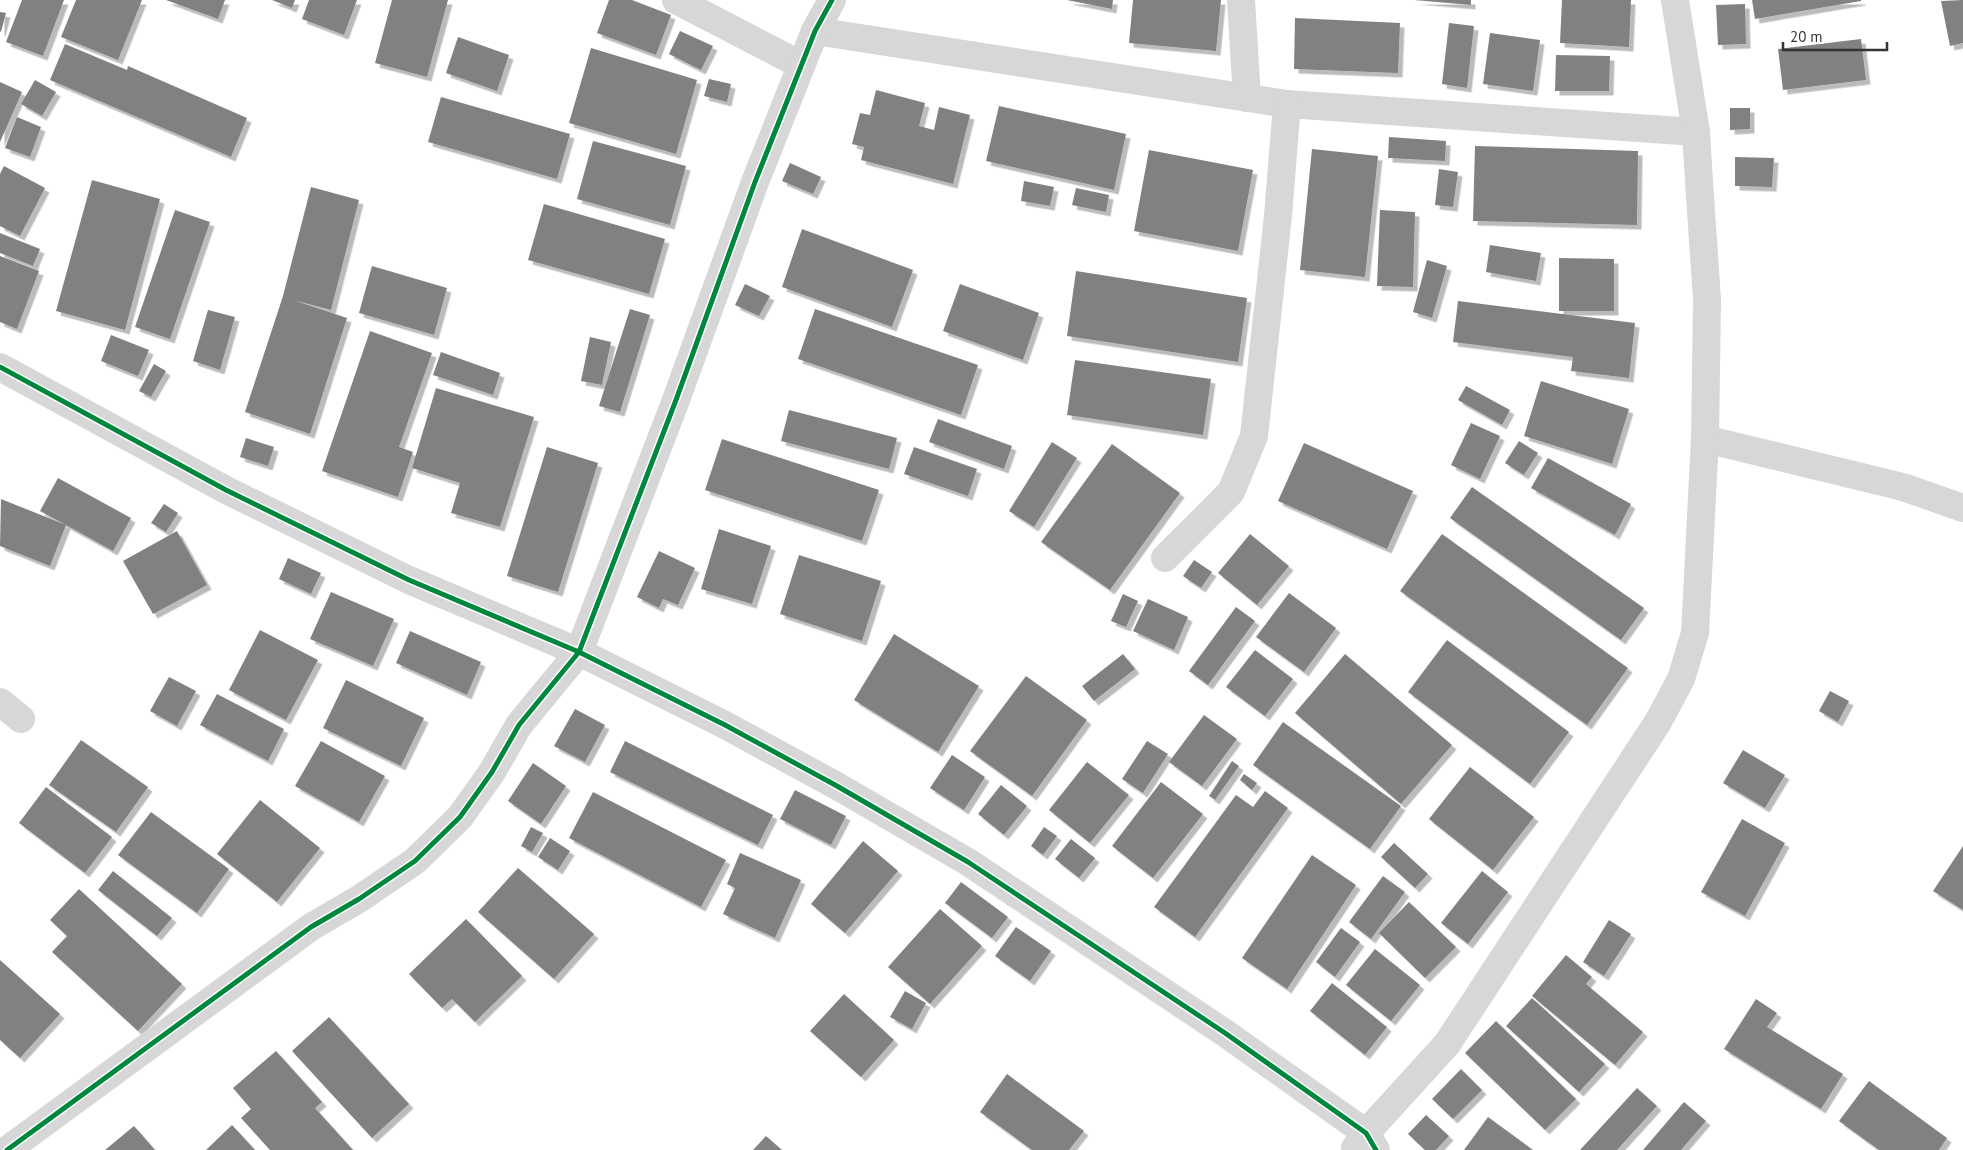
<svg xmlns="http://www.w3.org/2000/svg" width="1963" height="1150" viewBox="0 0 1963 1150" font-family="'PT Sans',sans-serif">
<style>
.building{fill:#818181;filter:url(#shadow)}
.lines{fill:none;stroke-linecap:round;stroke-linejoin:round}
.minor{stroke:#d7d7d7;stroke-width:28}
.cycleway-casing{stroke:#fff;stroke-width:8}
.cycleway{stroke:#00873e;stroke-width:5}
</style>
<defs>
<filter id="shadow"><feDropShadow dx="4.5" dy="4.5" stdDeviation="0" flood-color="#0004"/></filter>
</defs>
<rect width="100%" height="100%" fill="#fff"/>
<g class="building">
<polygon points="22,0 64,0 43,56 6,42"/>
<polygon points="76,0 142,0 118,60 61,37"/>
<polygon points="166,0 225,0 218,19"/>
<polygon points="272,0 295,0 292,8"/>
<polygon points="309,0 357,0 344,35 302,19"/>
<polygon points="392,0 448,0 427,77 375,63"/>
<polygon points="609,0 632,0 671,15 656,55 597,33"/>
<polygon points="1067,0 1113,0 1112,9"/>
<polygon points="1133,0 1221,0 1216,51 1129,43"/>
<polygon points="1414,0 1471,0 1471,5"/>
<polygon points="1562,0 1631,0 1629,47 1560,43"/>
<polygon points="1752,0 1861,0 1861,1 1755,19"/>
<polygon points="1963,0 1963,43 1950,46 1941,1"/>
<polygon points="1745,4 1746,44 1718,45 1716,5"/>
<polygon points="0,12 6,13 1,32 0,31"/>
<polygon points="1295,18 1400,23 1398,73 1294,69"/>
<polygon points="1449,23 1474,26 1467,88 1442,84"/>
<polygon points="680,31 713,46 701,70 669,54"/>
<polygon points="1490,33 1540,40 1533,91 1483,84"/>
<polygon points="458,37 509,55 497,91 446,73"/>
<polygon points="1861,39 1866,80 1783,90 1778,49"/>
<polygon points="65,44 127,70 128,66 247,118 231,157 50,80"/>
<polygon points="591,48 697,80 676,154 569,123"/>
<polygon points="1556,55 1610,56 1609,91 1555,91"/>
<polygon points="709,79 731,84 727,102 704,96"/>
<polygon points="35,80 56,92 42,116 21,104"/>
<polygon points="0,82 22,92 0,142"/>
<polygon points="876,90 925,103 919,126 934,130 939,107 970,115 953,184 861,160 864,147 852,144 860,113 870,115"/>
<polygon points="441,97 570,134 557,179 428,142"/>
<polygon points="999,106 1126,134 1114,190 986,161"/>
<polygon points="1730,108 1750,108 1750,129 1730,130"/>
<polygon points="17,117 41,127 30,157 5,148"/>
<polygon points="1389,137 1446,141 1445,161 1388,158"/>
<polygon points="593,141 686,166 670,225 577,199"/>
<polygon points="1475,146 1638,151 1637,225 1473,221"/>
<polygon points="1312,149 1378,156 1365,277 1300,270"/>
<polygon points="1149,150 1253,170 1238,251 1134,231"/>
<polygon points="1735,157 1774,158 1772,187 1735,186"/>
<polygon points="790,163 821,177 813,194 782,181"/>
<polygon points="4,166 45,188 20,236 0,226 0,174"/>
<polygon points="1439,169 1458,172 1453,207 1435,205"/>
<polygon points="92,180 160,199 125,330 56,311"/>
<polygon points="1024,181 1054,187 1050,206 1021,201"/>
<polygon points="311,187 359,200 331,310 293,300 347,318 310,434 245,412 283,296"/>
<polygon points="1076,188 1109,195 1106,212 1072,205"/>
<polygon points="544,204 665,239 649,294 528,260"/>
<polygon points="175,210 210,222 170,339 135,327"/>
<polygon points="1380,210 1415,212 1413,287 1377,286"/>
<polygon points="802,229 913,270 892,327 782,287"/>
<polygon points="0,233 40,249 33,266 0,253"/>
<polygon points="1490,245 1541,253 1536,281 1486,272"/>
<polygon points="0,256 39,271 17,329 0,322"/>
<polygon points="1559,258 1614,259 1614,311 1559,311"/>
<polygon points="1427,260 1447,266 1432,318 1413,312"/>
<polygon points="372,266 447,288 434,335 359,313"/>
<polygon points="1076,271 1247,298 1238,362 1067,336"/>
<polygon points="745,284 770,296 759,316 735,305"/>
<polygon points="960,284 1039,313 1023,360 943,331"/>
<polygon points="1458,301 1635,323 1629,378 1571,371 1573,357 1453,342"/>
<polygon points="630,309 650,315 620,412 599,406"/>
<polygon points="815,309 978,365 961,415 798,359"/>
<polygon points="208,310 235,317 220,370 193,361"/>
<polygon points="370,331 432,353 399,447 413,452 398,497 322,471"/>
<polygon points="111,335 149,350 138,376 101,361"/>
<polygon points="590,337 611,342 602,385 581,381"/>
<polygon points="441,352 500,373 493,395 433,375"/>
<polygon points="1075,360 1211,379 1203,435 1067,415"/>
<polygon points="154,364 166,371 151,397 139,391"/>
<polygon points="1541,381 1629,409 1612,464 1524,436"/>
<polygon points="1466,386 1510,410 1502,425 1458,400"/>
<polygon points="436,388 534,417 500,527 451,513 460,483 412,468"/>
<polygon points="789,410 897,438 889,469 781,441"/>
<polygon points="938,419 1012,446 1004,469 929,442"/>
<polygon points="1471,423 1500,436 1480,479 1451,465"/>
<polygon points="246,438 274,447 268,466 240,457"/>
<polygon points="722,439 879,490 862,541 705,490"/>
<polygon points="1519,441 1538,453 1524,475 1505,463"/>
<polygon points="1052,442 1077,458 1034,527 1009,511"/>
<polygon points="1304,443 1413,491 1387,549 1278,501"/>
<polygon points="1112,444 1180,493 1110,590 1041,542"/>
<polygon points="547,447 598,463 558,592 507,576"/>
<polygon points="914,447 977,469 968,496 904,474"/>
<polygon points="1548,458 1631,504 1615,535 1531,488"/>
<polygon points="58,478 131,518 113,551 66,525 50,566 0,546 1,499 66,525 40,511"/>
<polygon points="1472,487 1644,608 1621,640 1450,518"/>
<polygon points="164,504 178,513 166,532 151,523"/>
<polygon points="719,529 771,546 752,604 701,589"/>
<polygon points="177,531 207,585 153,614 123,561"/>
<polygon points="1250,534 1289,566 1257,605 1218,573"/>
<polygon points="1442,534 1628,668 1587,725 1400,591"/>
<polygon points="659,551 695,568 678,605 663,599 659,608 637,597"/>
<polygon points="799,555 881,581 862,641 780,614"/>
<polygon points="288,558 321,573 311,594 279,579"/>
<polygon points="1194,560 1212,572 1201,588 1183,576"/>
<polygon points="331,592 394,619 373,666 310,639"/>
<polygon points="1289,593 1336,628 1304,672 1256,637"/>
<polygon points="1123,594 1138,601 1126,627 1111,621"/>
<polygon points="1148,599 1188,617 1174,650 1133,631"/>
<polygon points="1236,607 1255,621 1208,685 1189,671"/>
<polygon points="260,630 318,660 286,720 229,690"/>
<polygon points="410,631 481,662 467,695 396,663"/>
<polygon points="894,634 979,686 938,752 854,700"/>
<polygon points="1447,640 1569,732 1530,784 1408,692"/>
<polygon points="1255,650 1293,679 1265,716 1226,687"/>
<polygon points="1123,654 1135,669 1094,701 1082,686"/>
<polygon points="1345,654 1452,745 1401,804 1295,713"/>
<polygon points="1026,676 1087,720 1032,796 970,751"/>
<polygon points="169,677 196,691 177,726 150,711"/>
<polygon points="346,680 424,718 401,766 323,728"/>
<polygon points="1830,691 1849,701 1838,722 1819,711"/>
<polygon points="217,694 284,729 268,761 200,725"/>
<polygon points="575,709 605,725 585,762 554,746"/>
<polygon points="1204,715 1237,739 1202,786 1169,762"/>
<polygon points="1283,722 1401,806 1370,849 1253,765"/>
<polygon points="81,740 148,787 116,832 49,785"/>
<polygon points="321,741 385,776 359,822 295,786"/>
<polygon points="625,741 773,815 758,845 610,772"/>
<polygon points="1147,741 1168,754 1143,793 1122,779"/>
<polygon points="1743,750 1785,775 1765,808 1723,783"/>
<polygon points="952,755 985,777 964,810 930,788"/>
<polygon points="1232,761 1239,766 1215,800 1209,796"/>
<polygon points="1087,762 1129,795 1090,843 1049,810"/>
<polygon points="533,763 566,786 541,824 508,801"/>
<polygon points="1470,767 1534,817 1493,870 1429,819"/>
<polygon points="1244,774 1257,783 1252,790 1240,780"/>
<polygon points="1161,782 1203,814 1153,878 1112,846"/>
<polygon points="1001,785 1027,806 1004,835 978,814"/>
<polygon points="46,787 112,837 85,873 19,823"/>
<polygon points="795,790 846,816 831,845 780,819"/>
<polygon points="1265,791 1288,808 1195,937 1154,907 1236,795 1253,807"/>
<polygon points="593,792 726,860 701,907 569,838"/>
<polygon points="260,800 320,848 277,902 217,854"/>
<polygon points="151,812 229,869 197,913 118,855"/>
<polygon points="1742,819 1785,843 1745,916 1701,892"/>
<polygon points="531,827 543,833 532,852 521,846"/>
<polygon points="1044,827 1057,836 1043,855 1031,846"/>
<polygon points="550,838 570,851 558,870 538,857"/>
<polygon points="1071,839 1095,858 1079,878 1055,859"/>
<polygon points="863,841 898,871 845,933 811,904"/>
<polygon points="1394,843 1428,874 1415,888 1381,857"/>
<polygon points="1963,846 1963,910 1933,891"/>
<polygon points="740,853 801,880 775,938 723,914 735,888 727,884"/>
<polygon points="1312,855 1356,885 1287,989 1242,958"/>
<polygon points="518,868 594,934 554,979 478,912"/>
<polygon points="113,871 172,918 157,936 98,890"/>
<polygon points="1482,871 1508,892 1468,944 1441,923"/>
<polygon points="1383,876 1405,892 1371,939 1349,922"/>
<polygon points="961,882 1008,917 992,938 945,903"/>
<polygon points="79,889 182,984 138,1031 52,952 67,936 50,920"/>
<polygon points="1409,902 1456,947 1425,978 1379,933"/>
<polygon points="940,909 982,946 930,1004 888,967"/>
<polygon points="466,919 522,976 475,1022 452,999 442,1008 409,974"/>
<polygon points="1609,920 1631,934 1604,976 1583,962"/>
<polygon points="1016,927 1051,951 1030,981 995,956"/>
<polygon points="1341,928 1360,942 1335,977 1316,962"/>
<polygon points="1375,949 1420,985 1391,1021 1346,985"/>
<polygon points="1566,955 1592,977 1586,984 1643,1032 1615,1065 1532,996"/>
<polygon points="0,960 60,1014 20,1058 0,1040"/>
<polygon points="1332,983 1387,1027 1365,1055 1310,1011"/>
<polygon points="905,991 926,1003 912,1029 890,1017"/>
<polygon points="844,994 894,1040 861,1077 810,1031"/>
<polygon points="1532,998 1605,1064 1579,1092 1506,1026"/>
<polygon points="1756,999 1777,1013 1767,1027 1843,1074 1821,1109 1724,1049"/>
<polygon points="329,1017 409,1104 372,1138 292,1051"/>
<polygon points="1496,1021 1576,1099 1545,1130 1465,1053"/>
<polygon points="276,1051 322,1102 315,1108 353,1150 270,1150 241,1118 251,1109 233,1088"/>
<polygon points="1461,1069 1482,1090 1453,1119 1432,1099"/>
<polygon points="1007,1074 1084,1131 1069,1150 1032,1150 980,1112"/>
<polygon points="1869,1081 1947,1138 1939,1150 1879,1150 1839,1121"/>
<polygon points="1637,1088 1657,1106 1617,1150 1580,1150"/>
<polygon points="1684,1102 1706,1121 1681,1150 1643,1150"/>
<polygon points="1426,1115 1449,1136 1436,1150 1425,1150 1408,1134"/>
<polygon points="1488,1117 1533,1150 1464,1150"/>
<polygon points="232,1125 255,1150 206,1150"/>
<polygon points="134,1126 155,1150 105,1150"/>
<polygon points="766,1136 782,1150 753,1150"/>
</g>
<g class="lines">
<g class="minor">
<polyline points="676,0 801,65"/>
<polyline points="1241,0 1247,98"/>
<polyline points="815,31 1287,104 1696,132"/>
<polyline points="0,367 226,490 409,580 579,652 725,725 837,786 968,862 1225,1033 1366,1133 1376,1150"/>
<polyline points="1705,439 1903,487 1963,508"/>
<polyline points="1165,558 1231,492 1254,436 1278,216 1287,104"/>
<polyline points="0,702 21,719"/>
<polyline points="1355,1148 1366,1133 1447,1044 1658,722 1681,679 1695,633 1705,439 1707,300 1699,181 1696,132 1675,0"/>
<polyline points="7,1150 311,927 359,899 415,861 460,817 492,772 519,725 579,652 676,400 755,182 815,31 832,0"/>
</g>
<g class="cycleway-casing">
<g id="cycleway">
<polyline points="0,367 226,490 409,580 579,652 725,725 837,786 968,862 1225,1033 1366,1133 1376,1150"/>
<polyline points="7,1150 311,927 359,899 415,861 460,817 492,772 519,725 579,652 676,400 755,182 815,31 832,0"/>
</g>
</g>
<use href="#cycleway" class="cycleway"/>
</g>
<path d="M1783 42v8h104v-8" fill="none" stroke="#333333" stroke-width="2.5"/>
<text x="1790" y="42" font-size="15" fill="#333333" stroke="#ffffff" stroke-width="4" paint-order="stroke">20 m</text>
</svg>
